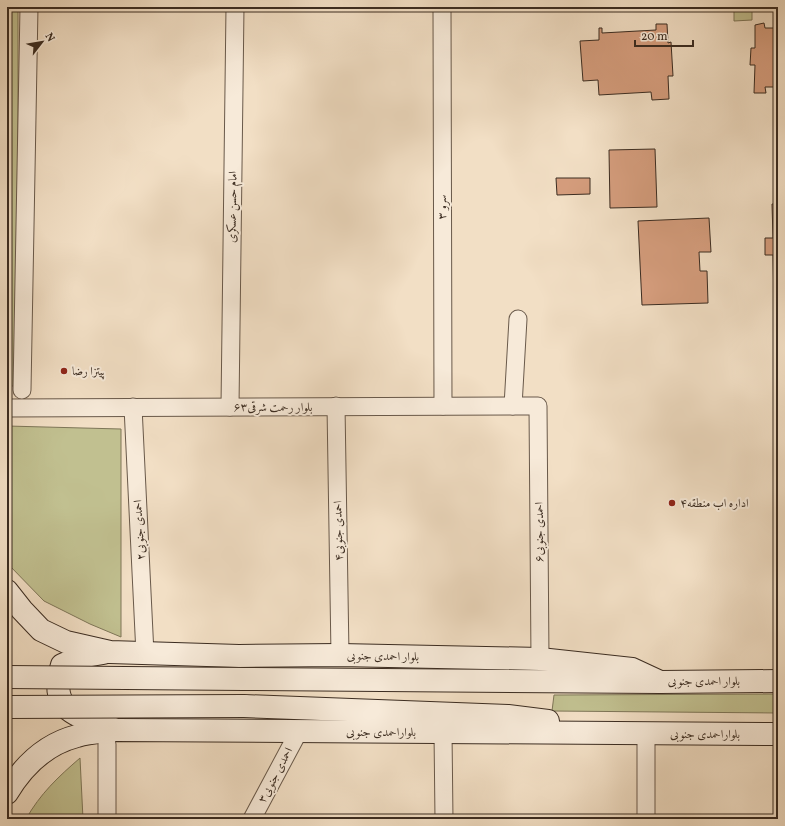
<svg xmlns="http://www.w3.org/2000/svg" width="785" height="826" viewBox="0 0 785 826" font-family="Vollkorn,Amiri,serif">
<style>
.green{fill:#c1c090;stroke:#7e7658}
.building{fill:#d59d7d;stroke:#3b2c21}
.lines{fill:none;stroke-linecap:round;stroke-linejoin:round}
.street-casing{stroke:#69594a;stroke-width:19}
.secondary-casing{stroke:#3b2c21;stroke-width:24}
.street{stroke:#f7ead9;stroke-width:17}
.secondary{stroke:#f7ead9;stroke-width:22}
.secondary-bridge-casing{stroke:#3b2c21;stroke-width:24;stroke-linecap:butt}
.secondary-bridge{stroke:#f7ead9;stroke-width:22}
.poi-dot{fill:#8f2418;stroke:#f7ead9;stroke-width:1.5}
.labels{text-anchor:middle;stroke-width:4;stroke-linejoin:round;paint-order:stroke}
.street-label{font-size:12px;fill:#3b2c21;stroke:#f7ead9}
.poi-label{font-size:12px;fill:#3b2c21;stroke:#f7ead9;text-anchor:start}
</style>
<rect width="100%" height="100%" fill="#f2dfc5"/>
<filter id="stains"><feTurbulence type="fractalNoise" baseFrequency=".005" numOctaves="4"/><feColorMatrix values="0 0 0 0 .2 0 0 0 0 .09 0 0 0 0 .02 0 0 0 .5 -.17"/></filter>
<radialGradient id="worn" r=".72"><stop offset=".6" stop-color="#630" stop-opacity="0"/><stop offset="1" stop-color="#630" stop-opacity=".3"/></radialGradient>
<g class="green">
<rect x="7" y="7" width="11" height="379"/>
<polygon points="734,7 752,7 752,20 734,21"/>
<polygon points="7,426 121,429 121,637 90,624 44,601 8,564"/>
<polygon points="778,694 778,713 552,711 554,695"/>
<path d="M80,758L83,819H26C40,794 58,777 80,758Z"/>
</g>
<g class="building">
<polygon points="764,23 765,28 778,28 778,87 765,87 766,93 754,93 755,65 750,65 751,48 755,48 755,25"/>
<polygon points="656,24 667,24 668,43 671,42 673,76 668,76 669,99 652,100 651,92 599,95 598,80 583,81 580,41 599,40 599,28 602,28 602,33 656,30"/>
<polygon points="655,149 657,207 610,208 609,150"/>
<polygon points="556,178 590,178 590,194 557,195"/>
<polygon points="772,204 778,204 778,303 774,303 773,255 765,255 765,238 773,238"/>
<polygon points="709,218 711,252 699,252 700,271 707,271 708,303 642,305 638,221"/>
</g>
<g class="lines">
<g class="street-casing">
<g id="street">
<polyline points="442,7 443,406"/>
<polyline points="22,390 29,7"/>
<polyline points="336,406 340,655"/>
<polyline points="513,406 518,319"/>
<polyline points="133,407 145,654"/>
<polyline points="230,407 235,7"/>
<polyline points="7,408 538,406 540,659"/>
<polyline points="443,732 444,819"/>
<polyline points="646,733 646,819"/>
<polyline points="107,819 107,744"/>
<polyline points="252,819 299,731"/>
</g>
</g>
<g class="secondary-casing">
<g id="secondary">
<polyline points="7,591 22,610 41,630 66,642 110,652 239,656 340,655 540,659 632,669 660,682"/>
<path d="M103,653L80,657L62,665C47,712 78,716 114,729"/>
<polyline points="244,679 660,682 778,681"/>
<polyline points="244,706 508,716 548,721"/>
<path d="M7,793C23,766 46,744 77,736C90,732 104,732 117,730L778,734"/>
</g>
</g>
<use href="#street" class="street"/>
<use href="#secondary" class="secondary"/>
<g class="secondary-bridge-casing">
<g id="secondary-bridge">
<polyline points="7,677 244,679"/>
<polyline points="7,707 244,706"/>
</g>
</g>
<use href="#secondary-bridge" class="secondary-bridge"/>
</g>
<g class="poi-dot">
<circle cx="64" cy="371" r="4"/>
<circle cx="672" cy="503" r="4"/>
</g>
<g class="labels">
<g class="street-label">
<text transform="translate(232 207) rotate(-89)" y="4">امام حسن عسکری</text>
<text transform="translate(442 207) rotate(-90)" y="4">سرو ۳</text>
<text x="273" y="411">بلوار رحمت شرقی۶۳</text>
<text transform="translate(139 530) rotate(-93)" y="4">احمدی جنوبی۲</text>
<text transform="translate(338 531) rotate(-91)" y="4">احمدی جنوبی۴</text>
<text transform="translate(539 532) rotate(-90)" y="4">احمدی جنوبی۶</text>
<text transform="translate(383 656) rotate(1)" y="4">بلوار احمدی جنوبی</text>
<text x="704" y="685">بلوار احمدی جنوبی</text>
<text x="381" y="736">بلواراحمدی جنوبی</text>
<text x="705" y="738">بلواراحمدی جنوبی</text>
<text transform="translate(275 775) rotate(-62)" y="4">احمدی جنوبی۳</text>
</g>
<g class="poi-label">
<text x="72" y="375">پیتزا رضا</text>
<text x="680" y="507">اداره اب منطقه۴</text>
</g>
</g>
<rect width="785" height="826" fill="none" stroke="#f2dfc5" stroke-width="24"/>
<rect x="8" y="8" width="769" height="810" fill="none" stroke="#3b2c21" stroke-width="2"/>
<rect x="12" y="12" width="761" height="802" fill="none" stroke="#3b2c21"/>
<g transform="translate(42 42) rotate(59)" stroke="#f7ead9" stroke-width="3" paint-order="stroke">
<path d="M0-3L7 15L0 10L-7 15Z" fill="#3b2c21"/>
<text y="-6" font-size="11" font-weight="bold" text-anchor="middle" fill="#3b2c21">N</text>
</g>
<path d="M635 40v6h58v-6" fill="none" stroke="#3b2c21" stroke-width="2"/>
<text x="641" y="40" font-size="12" fill="#3b2c21" stroke="#f7ead9" stroke-width="3" paint-order="stroke">20 m</text>
<rect width="100%" height="100%" filter="url(#stains)"/>
<rect width="100%" height="100%" fill="url(#worn)"/>
</svg>
